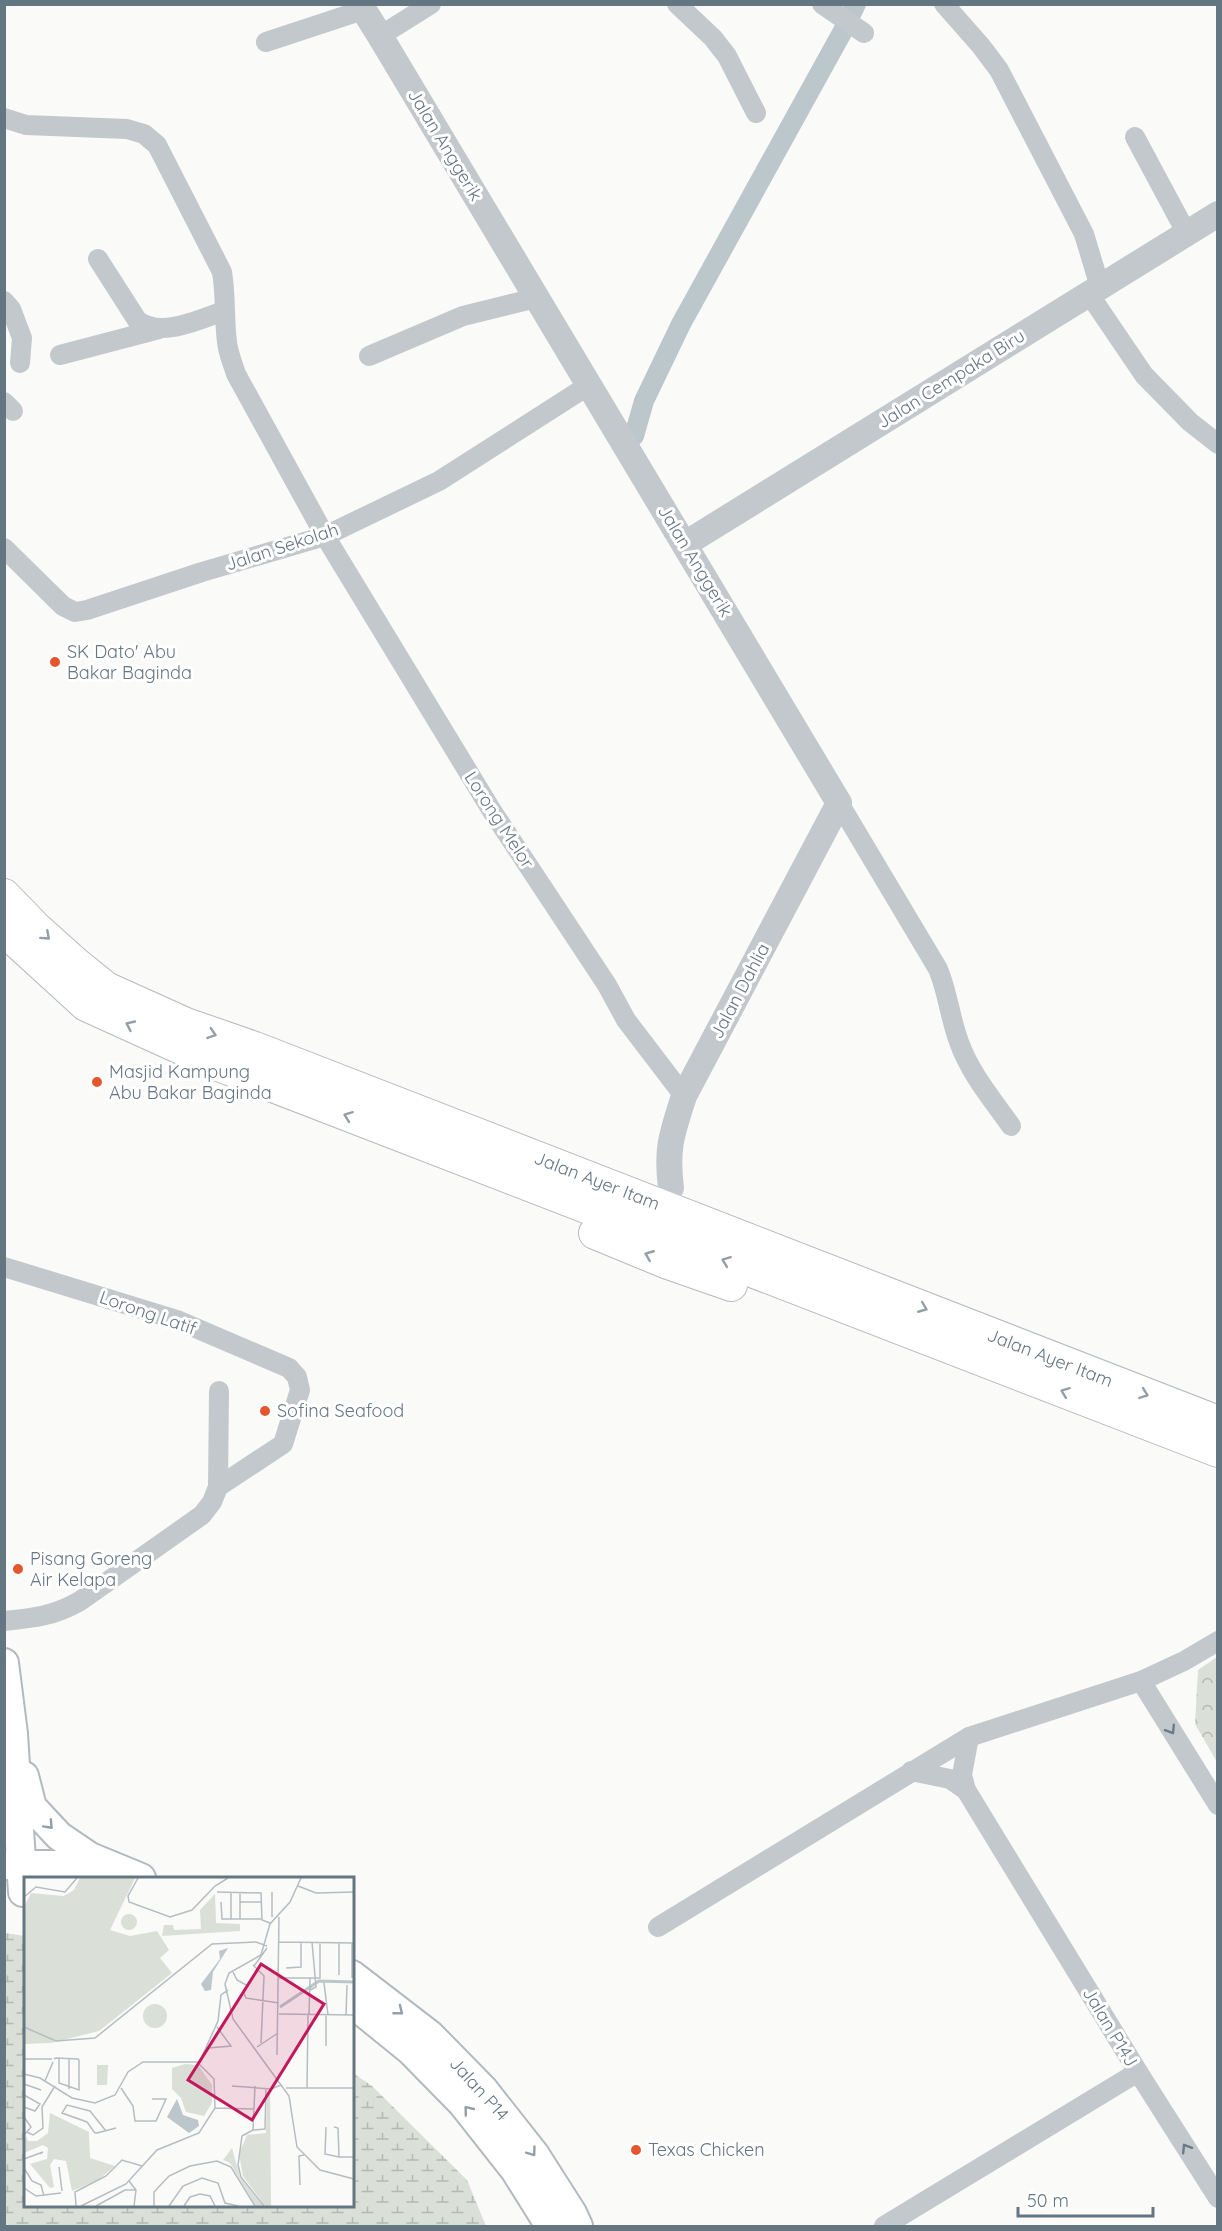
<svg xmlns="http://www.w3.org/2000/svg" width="1222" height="2231" viewBox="0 0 1222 2231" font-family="Quicksand,sans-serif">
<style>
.forest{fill:url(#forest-crowns)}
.wetland{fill:url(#wetland-marsh)}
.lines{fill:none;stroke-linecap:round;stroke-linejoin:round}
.canal{stroke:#bbc7cb;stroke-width:20}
.secondary-casing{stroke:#b3babf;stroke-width:32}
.primary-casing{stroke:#b5babe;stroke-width:34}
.minor{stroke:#c3c8cc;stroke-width:20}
.tertiary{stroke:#c3c8cc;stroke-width:26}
.secondary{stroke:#fff;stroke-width:28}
.primary{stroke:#fff;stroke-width:32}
.oneway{stroke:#939fa8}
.oneway2{stroke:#6a7a87}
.poi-dot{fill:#e4572e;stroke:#fff;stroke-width:2}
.labels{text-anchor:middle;stroke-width:6;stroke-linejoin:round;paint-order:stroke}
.street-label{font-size:18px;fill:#657683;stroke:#fff}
.poi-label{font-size:18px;fill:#657683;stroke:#fff;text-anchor:start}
.inset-river{fill:none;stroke:#bbc7cb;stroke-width:3}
.inset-road{fill:none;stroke:#b5bdc2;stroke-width:1.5}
.view{fill:#c2185b;fill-opacity:0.15;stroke:#c2185b;stroke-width:3}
.inset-edge{fill:none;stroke:#657683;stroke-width:3}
</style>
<defs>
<pattern id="forest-crowns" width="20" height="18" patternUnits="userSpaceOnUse" patternTransform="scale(1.5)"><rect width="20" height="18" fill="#dadfd7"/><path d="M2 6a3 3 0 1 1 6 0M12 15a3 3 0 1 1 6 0" fill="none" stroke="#b4b9b4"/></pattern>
<pattern id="wetland-marsh" width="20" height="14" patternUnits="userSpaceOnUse" patternTransform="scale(1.5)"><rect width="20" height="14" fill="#dadfd7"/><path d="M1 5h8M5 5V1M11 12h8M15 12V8" fill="none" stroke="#b4b9b4"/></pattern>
</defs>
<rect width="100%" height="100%" fill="#fafaf8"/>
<polygon class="forest" points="1217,1657 1218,1658 1217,1762 1195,1724 1198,1670"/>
<polygon class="wetland" points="5,1933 25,1936 26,2206 352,2206 353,2073 372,2086 467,2180 486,2226 5,2226"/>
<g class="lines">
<polyline class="canal" points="634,436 644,401 681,324 844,29 856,4"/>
<g class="secondary-casing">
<g id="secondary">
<polyline points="4,1663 13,1734 23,1892"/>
<polyline points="24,1776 32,1807 59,1836 90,1857 141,1878"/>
<polyline points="4,1865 87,1865 103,1869"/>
<polyline points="352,1975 430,2035 483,2089 535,2155 572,2213 578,2226"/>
<polyline points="352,2003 410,2050 463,2104 515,2170 550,2226"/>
</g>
</g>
<g class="primary-casing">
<g id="primary">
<polyline points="4,895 37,929 75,963 106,988 186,1024 255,1048 1218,1422"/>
<polyline points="4,930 86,1005 216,1064 1218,1451"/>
<polyline points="595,1233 668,1263 731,1285"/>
</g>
</g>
<g class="minor">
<polyline points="677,4 713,38 727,56 756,113"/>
<polyline points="822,4 864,33"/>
<polyline points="944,4 981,46 999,70 1084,234 1100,287"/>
<polyline points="380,36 431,4"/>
<polyline points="266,42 363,10"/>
<path d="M4,118L26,125L127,129L144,134L157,145L222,272C226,295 224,319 227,342C228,353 233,364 236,374L325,536L492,811L607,985L626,1020L684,1096"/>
<polyline points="1135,137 1187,234"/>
<path d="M98,259L137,320C161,339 199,319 224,311"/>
<polyline points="1089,294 1144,375 1190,422 1218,444"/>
<polyline points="4,301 11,309 22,338 20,363"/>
<polyline points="60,355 159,329"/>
<polyline points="369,356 463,316 536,298"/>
<polyline points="4,402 13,411"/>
<polyline points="4,548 63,606 75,612 87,610 202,572 325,536 439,481 589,385"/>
<path d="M839,803L938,969C948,993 950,1018 959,1042C970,1073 992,1099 1011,1126"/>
<polyline points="4,1267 177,1320 289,1368 297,1377 300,1390 283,1444 218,1487"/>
<path d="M4,1621C34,1618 54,1616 80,1601L202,1515L212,1502L218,1487L219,1391"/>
<polyline points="1141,1681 1218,1805"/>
<polyline points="969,1737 962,1775 966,1790 1138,2072 1218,2198"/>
<polyline points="911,1771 950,1779 966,1790"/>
<polyline points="658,1927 969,1737 1141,1681 1184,1661 1218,1641"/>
<polyline points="884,2226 1138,2072"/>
</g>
<g class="tertiary">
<path d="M360,4L380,36L839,803L684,1096C672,1134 666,1147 671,1188"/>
<polyline points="685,544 1218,214"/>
</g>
<use href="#secondary" class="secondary"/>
<use href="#primary" class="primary"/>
</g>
<defs><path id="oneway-chevron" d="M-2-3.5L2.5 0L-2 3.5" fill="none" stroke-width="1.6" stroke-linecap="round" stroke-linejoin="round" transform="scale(1.5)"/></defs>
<g class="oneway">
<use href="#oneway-chevron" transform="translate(46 936) rotate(42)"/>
<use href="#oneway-chevron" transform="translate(130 1025) rotate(-155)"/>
<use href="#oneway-chevron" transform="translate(212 1034) rotate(19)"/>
<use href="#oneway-chevron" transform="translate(348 1116) rotate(-159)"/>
<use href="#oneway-chevron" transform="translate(649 1255) rotate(-158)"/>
<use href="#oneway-chevron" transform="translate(726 1261) rotate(-159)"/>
<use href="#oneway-chevron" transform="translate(923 1308) rotate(22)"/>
<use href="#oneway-chevron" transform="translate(1065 1392) rotate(-159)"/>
<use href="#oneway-chevron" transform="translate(1144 1394) rotate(21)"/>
<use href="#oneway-chevron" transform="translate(49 1825) rotate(47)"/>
<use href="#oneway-chevron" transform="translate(399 2011) rotate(38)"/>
<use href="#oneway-chevron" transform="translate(468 2110) rotate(-129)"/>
<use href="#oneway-chevron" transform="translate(532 2152) rotate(54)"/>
</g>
<g class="oneway2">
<use href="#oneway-chevron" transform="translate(1171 1730) rotate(58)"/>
<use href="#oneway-chevron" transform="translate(1186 2148) rotate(-122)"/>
</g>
<g class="poi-dot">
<circle cx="55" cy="662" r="6"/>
<circle cx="97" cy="1082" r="6"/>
<circle cx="265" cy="1411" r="6"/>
<circle cx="18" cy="1569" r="6"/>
<circle cx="636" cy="2150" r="6"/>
</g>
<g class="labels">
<g class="street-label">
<text transform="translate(445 145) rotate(59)" y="6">Jalan Anggerik</text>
<text transform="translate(951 379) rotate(-32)" y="6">Jalan Cempaka Biru</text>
<text transform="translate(282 547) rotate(-18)" y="6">Jalan Sekolah</text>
<text transform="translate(695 561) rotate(59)" y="6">Jalan Anggerik</text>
<text transform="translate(499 820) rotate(57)" y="6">Lorong Melor</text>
<text transform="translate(740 991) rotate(-62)" y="6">Jalan Dahlia</text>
<text transform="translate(597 1181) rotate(21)" y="6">Jalan Ayer Itam</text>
<text transform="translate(148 1313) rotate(19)" y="6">Lorong Latif</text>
<text transform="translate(1050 1358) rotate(21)" y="6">Jalan Ayer Itam</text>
<text transform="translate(1110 2027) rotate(59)" y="6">Jalan P14J</text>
<text transform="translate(479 2089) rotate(48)" y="6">Jalan P14</text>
</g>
<g class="poi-label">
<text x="67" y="658">SK Dato' Abu<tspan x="67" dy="21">Bakar Baginda</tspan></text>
<text x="109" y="1078">Masjid Kampung<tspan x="109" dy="21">Abu Bakar Baginda</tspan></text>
<text x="277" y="1417">Sofina Seafood</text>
<text x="30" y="1565">Pisang Goreng<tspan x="30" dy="21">Air Kelapa</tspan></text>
<text x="648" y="2156">Texas Chicken</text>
</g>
</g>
<g transform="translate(24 1877)">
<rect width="330" height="330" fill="#fafaf8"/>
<path d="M56,1H111L86,53L106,59L133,54L145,73L136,81L148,96L75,154L27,166L0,167V30L7,16L40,19L50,13ZM97 45a8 8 0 1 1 16 0a8 8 0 1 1-16 0ZM119 139a12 12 0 1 1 24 0a12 12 0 1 1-24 0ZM73,188H84L83,208H73Z" fill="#dadfd7"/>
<path d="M191,17L192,46L216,47V54L138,59L140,48H149L150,53L177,52L176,33ZM246,213L247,329H241L219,299L215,277L223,258L242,256L243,215ZM26,236L65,255L66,281L91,289L74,303L48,314L42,284L30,282L26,288L30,310L26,311L6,287L23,282L24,271L19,268L0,276V264L2,259L4,264H13L24,256ZM208,271L216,300L239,329H232L206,286L199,283Z" fill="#dadfd7"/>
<path d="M161,187L174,188L188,208V226L180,239L162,235L157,221L148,212V191Z" fill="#dadfd7"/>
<path d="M204,71L189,95L187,113L181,114L177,107L196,82L195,74ZM153,222L159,238L174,243L175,249L165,256L143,240Z" fill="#bbc7cb"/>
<path class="inset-river" d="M256,130L295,104L330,105"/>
<path class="inset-road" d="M114,1L104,19L105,25L146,40L168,33L191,9L204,1M277,1L266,25L246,47L237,78L205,96L201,107L209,142L265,219L273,270L296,293L330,302M274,9L292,16L330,15M193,15L237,16L238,43L246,46M216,15V42M248,15V40M0,20L12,10L41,15L53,1M197,25L198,42H238M216,25H238M207,42V15M255,65L330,66M315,66V98M328,66V101M229,88L240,99L237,166M230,89L243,71M262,91L277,90V65M209,95L213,103L224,109M255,101H296V66M300,106L304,138M286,113L292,110L288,65M219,114L222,121L255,126M255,137L330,138M285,138L286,101M322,138L323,108M0,150L32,164L71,161L188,67L232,65L243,69M302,169V138M233,170L254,156M184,171L207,169L193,150M253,178L255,40M0,182H28M30,182L32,181L54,182L55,183V213L35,206V182M45,182V212M175,186L194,144L197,118L204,113M0,197L16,201L48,221L71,226L91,218L104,195L119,185H173L190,202L191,231L175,256L133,273L102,307L57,329M21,204L29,185M0,207L17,213M208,209L247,212L257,208M231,209L229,253L241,252L242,211M97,211L109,229L111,244H132L142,222H128M262,211H330M283,211L284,138M0,218L16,227L11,234L0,230M191,231L229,232M0,240L7,250L0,258M302,250L301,277L315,280M310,250L314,251L315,280H330M229,253L218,259L214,288L217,300L240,329M82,254L66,234L43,228L38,236L63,245L71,256H73L92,251M3,255L9,258L19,251L18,230L31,209M0,282L19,275L16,277M35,290L38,314M0,291L8,304L17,308L20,319M105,304L112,313L110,329M276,308L275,279L280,278M0,311L12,319L37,316M52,329L51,315L82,299L98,283L118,289M72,329L101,313H112M130,329V315L145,299L166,289L193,284L207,290L231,329M145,329L159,309L178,301L194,306L201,326L214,329M160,329L166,320L176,317L186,319L191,329"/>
<path class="view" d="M237,87L300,127L228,243L164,203Z"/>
<rect width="330" height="330" class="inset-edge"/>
</g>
<rect width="1222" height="2231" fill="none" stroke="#657683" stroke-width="12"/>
<path d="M1018 2207v9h135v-9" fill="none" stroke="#657683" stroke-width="3"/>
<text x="1027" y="2207" font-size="18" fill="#657683" stroke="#ffffff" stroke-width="4.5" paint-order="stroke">50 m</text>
</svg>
